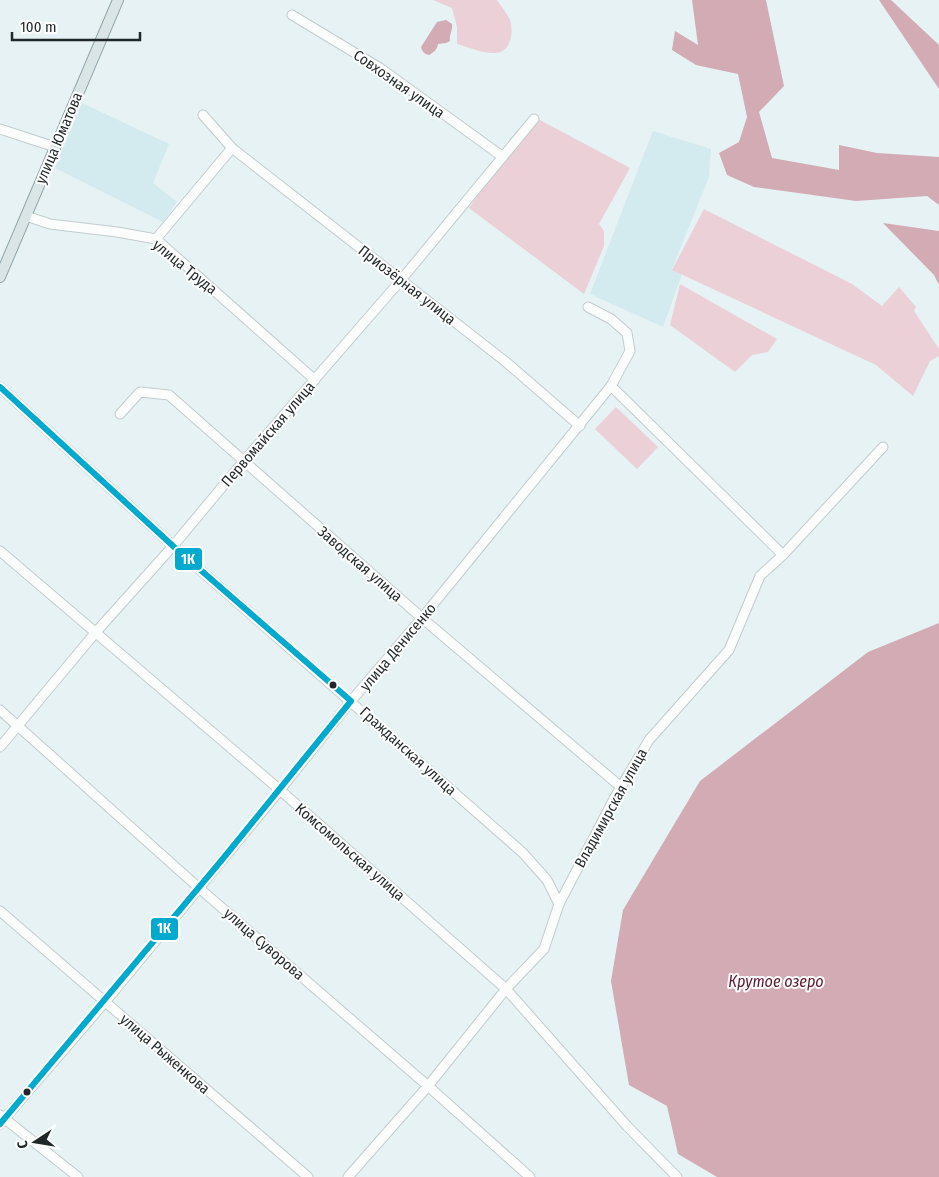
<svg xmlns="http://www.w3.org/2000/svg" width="939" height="1177" viewBox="0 0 939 1177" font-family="'Fira Sans Condensed',sans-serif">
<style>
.built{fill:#d3ebee}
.green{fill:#ebd0d7}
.water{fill:#d2abb5}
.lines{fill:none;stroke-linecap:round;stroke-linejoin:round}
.minor-casing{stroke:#c3cccd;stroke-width:11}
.major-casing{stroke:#8fa4a8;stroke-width:12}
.minor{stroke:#fbfdfd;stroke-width:9}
.major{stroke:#dae5e6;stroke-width:10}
.bus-1-casing{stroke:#fff;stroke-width:10}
.bus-1{stroke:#00a9ce;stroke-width:6}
.bus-dot{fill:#1f2728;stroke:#fff;stroke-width:2}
.labels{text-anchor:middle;stroke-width:4;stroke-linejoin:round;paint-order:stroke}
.street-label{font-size:15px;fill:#1f2728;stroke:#fff}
.water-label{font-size:16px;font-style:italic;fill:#631a31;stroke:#fff}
.line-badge{stroke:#fff;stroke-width:2}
.badge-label{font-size:14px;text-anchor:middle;font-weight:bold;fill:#fff}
</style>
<rect width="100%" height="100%" fill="#e6f2f4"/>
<g class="built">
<polygon points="82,103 169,144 153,183 177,202 163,222 55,168"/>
<polygon points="653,131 711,149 709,177 672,269 682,274 663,327 590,294"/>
</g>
<g class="green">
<path d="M433,0H497C501,6 507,13 510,20C514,32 511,53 495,53C483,54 468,47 457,44V27L452,8Z"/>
<polygon points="540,120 630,168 599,224 604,231 604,246 584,294 469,208 501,163"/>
<polygon points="704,209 852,284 882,306 899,287 916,307 914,311 939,349 939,356 930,361 913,396 876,365 672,270"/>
<polygon points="680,284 777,339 768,352 752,355 735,372 670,325"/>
<polygon points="616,407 658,447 637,469 595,429"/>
</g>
<g class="water">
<polygon points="692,0 766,0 784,86 759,112 772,158 839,170 839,145 877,153 939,157 939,205 927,196 856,201 754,187 727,175 719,153 739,142 747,117 738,74 696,65 672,50 675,31 698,45"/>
<polygon points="879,0 891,0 939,45 939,89"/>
<path d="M446,20L452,24C453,30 449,35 450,41L446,43L438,44C437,50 434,52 429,55C424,54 422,51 421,47L437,22Z"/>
<polygon points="883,223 939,231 939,285 934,275"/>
<polygon points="939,623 939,1177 717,1177 678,1154 667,1106 629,1085 611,981 623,910 700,781 868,652"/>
</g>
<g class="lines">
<g class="minor-casing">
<g id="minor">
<polyline points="292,15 380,68 503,157"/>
<polyline points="203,115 232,148"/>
<polyline points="0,129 55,147"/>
<polyline points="26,216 50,224 117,232 156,239 315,380"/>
<polyline points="156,239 232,148 506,362 580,426"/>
<polyline points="611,386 783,555"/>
<polyline points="0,387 173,546 523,853 547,880 559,904"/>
<polyline points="120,414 140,392 169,395 422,618 621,787"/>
<polyline points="0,551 280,790 506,989 627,1126 677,1177"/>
<polyline points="0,710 199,888 428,1086 530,1177"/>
<polyline points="0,747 96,632 173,546 243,462 401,280 534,119"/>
<polyline points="0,911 308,1177"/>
<polyline points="0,1115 78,1177"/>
<polyline points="0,1124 105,1002 280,790 351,701 422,618 611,386 630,351 627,333 611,319 588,307"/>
<polyline points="348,1177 428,1086 506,989 544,949 559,904 615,797 649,740 729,650 760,576 783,555 883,447"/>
</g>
</g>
<g class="major-casing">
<polyline id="major" points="0,277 118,0"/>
</g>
<use href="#minor" class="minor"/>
<use href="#major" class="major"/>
<g class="bus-1-casing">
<polyline id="bus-1" points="0,387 173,546 351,701 221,861 0,1124"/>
</g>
<use href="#bus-1" class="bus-1"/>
</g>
<g class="bus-dot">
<circle cx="333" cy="685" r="4.5"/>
<circle cx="27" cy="1092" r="4.5"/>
</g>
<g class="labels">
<g class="street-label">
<text transform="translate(399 84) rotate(35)" y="5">Совхозная улица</text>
<text transform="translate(59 138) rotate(-67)" y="5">улица Юматова</text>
<text transform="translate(185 267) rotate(39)" y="5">улица Труда</text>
<text transform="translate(407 285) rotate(38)" y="5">Приозёрная улица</text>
<text transform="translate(268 434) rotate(-49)" y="5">Первомайская улица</text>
<text transform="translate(360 564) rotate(41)" y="5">Заводская улица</text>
<text transform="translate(398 647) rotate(-50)" y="5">улица Денисенко</text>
<text transform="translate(408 751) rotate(42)" y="5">Гражданская улица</text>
<text transform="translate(611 808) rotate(-61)" y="5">Владимирская улица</text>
<text transform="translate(350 852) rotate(41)" y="5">Комсомольская улица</text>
<text transform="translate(264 944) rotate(41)" y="5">улица Суворова</text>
<text transform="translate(165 1054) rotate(41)" y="5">улица Рыженкова</text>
</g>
<g class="water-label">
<text x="776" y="987">Крутое озеро</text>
</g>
</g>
<g class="line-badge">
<rect x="174" y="547" width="29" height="24" rx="5" fill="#00a9ce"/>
<rect x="150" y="917" width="29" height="24" rx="5" fill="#00a9ce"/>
</g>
<g class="badge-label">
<text x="188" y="564">1К</text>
<text x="164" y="933">1К</text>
</g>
<g transform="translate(35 1142) rotate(258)" stroke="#ffffff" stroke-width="4" paint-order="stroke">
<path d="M0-4L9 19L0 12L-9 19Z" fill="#1f2728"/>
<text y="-8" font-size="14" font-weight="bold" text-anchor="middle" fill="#1f2728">С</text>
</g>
<path d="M12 32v8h128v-8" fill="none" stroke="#1f2728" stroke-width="2.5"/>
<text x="20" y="32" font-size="15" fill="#1f2728" stroke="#ffffff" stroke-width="4" paint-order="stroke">100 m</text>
</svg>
